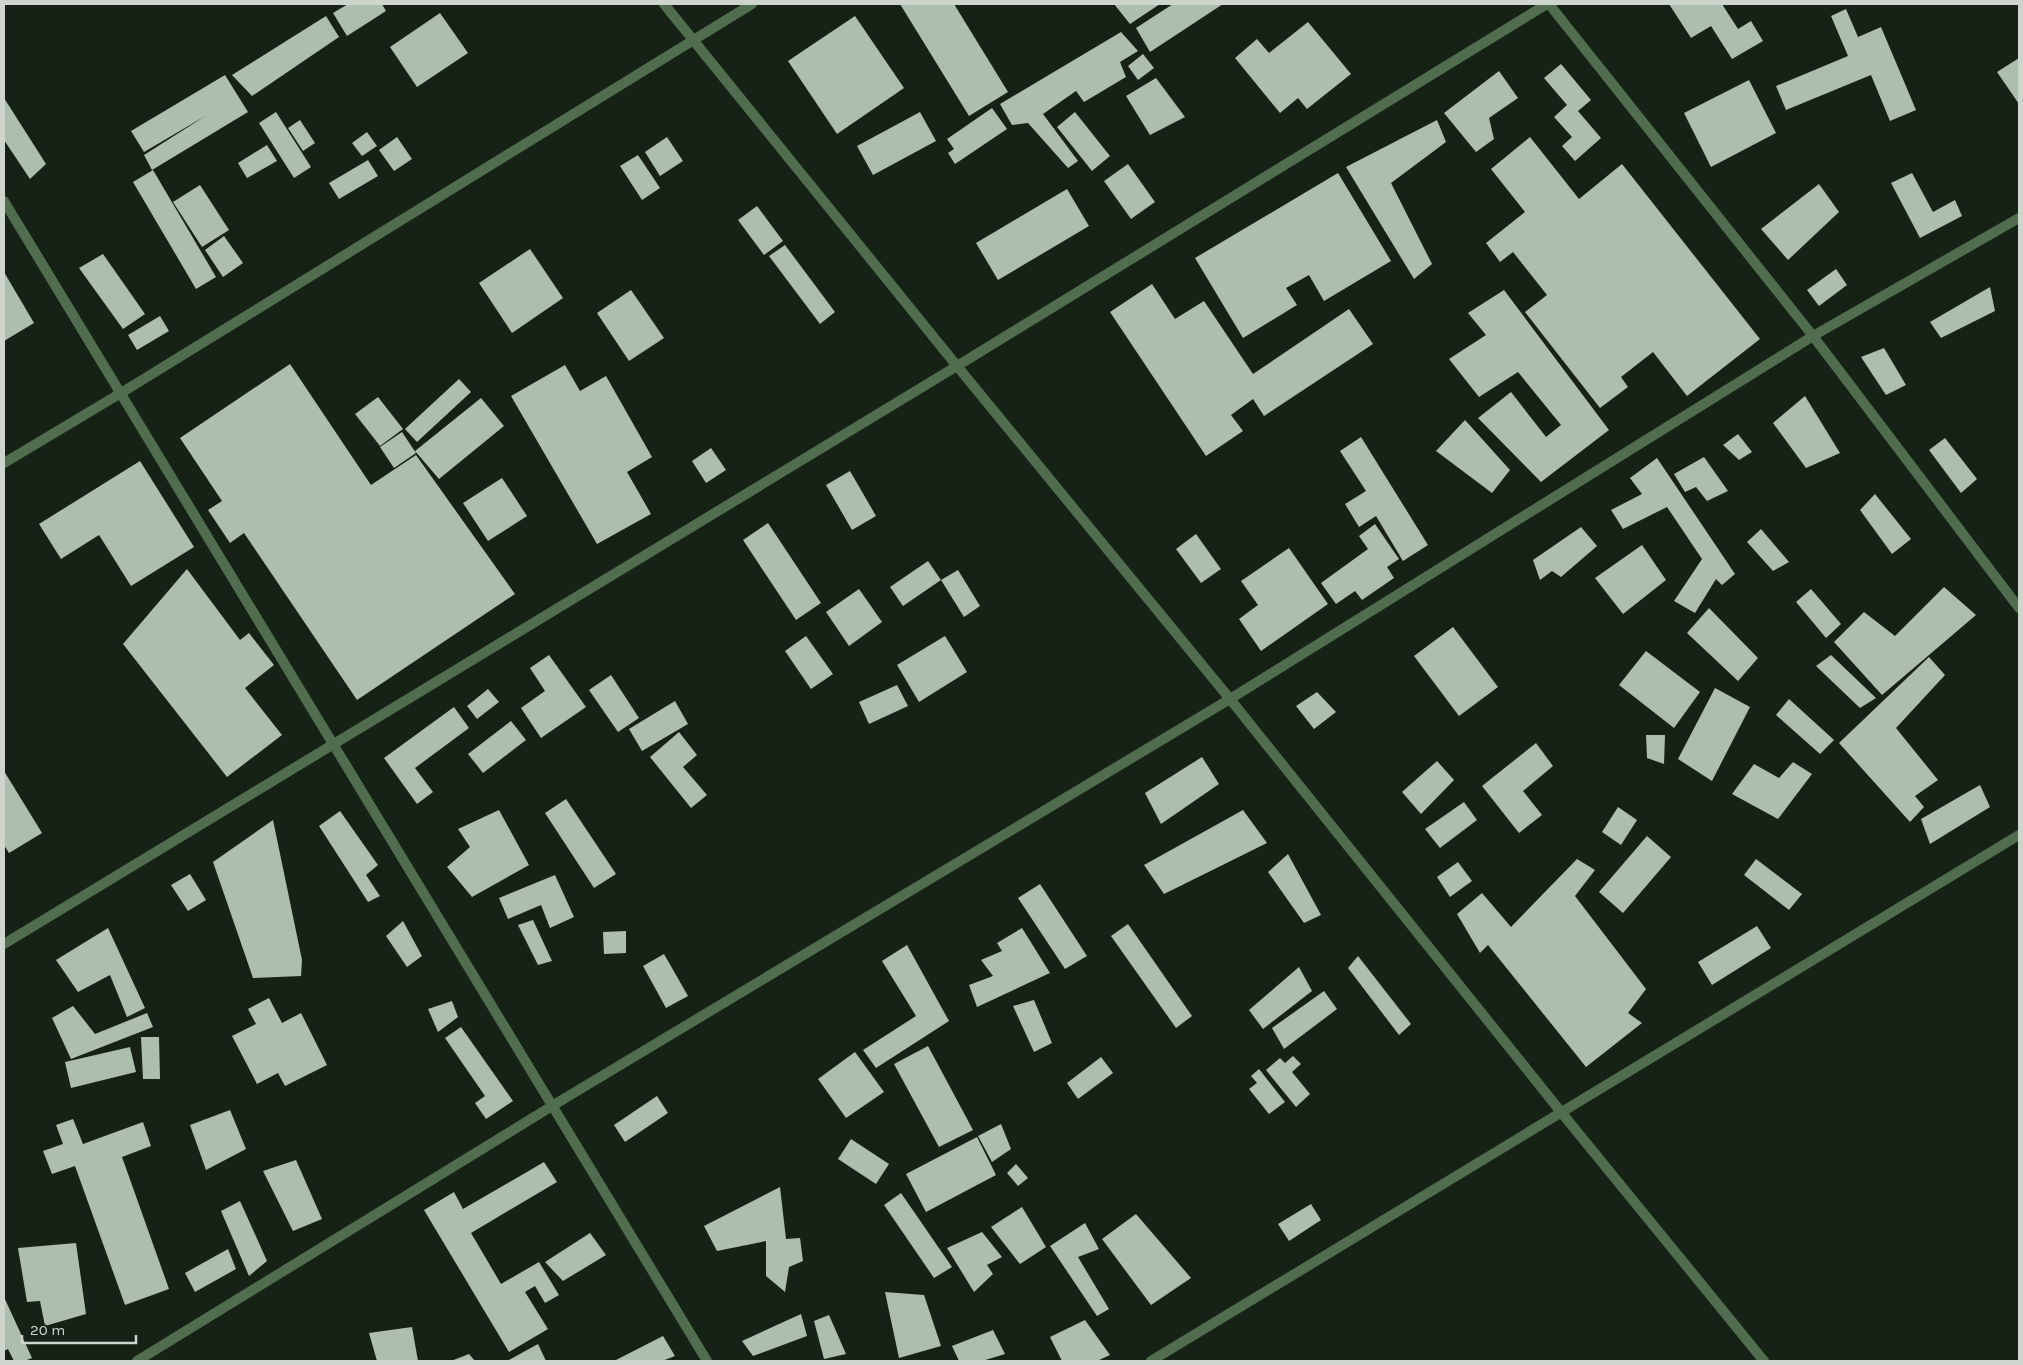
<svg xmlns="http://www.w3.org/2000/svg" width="2023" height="1365" viewBox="0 0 2023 1365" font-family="Karla,sans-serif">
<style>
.building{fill:#aebead}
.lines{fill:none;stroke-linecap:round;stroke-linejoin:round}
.street{stroke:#516d4f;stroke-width:10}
</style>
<rect width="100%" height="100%" fill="#162216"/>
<g class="building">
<polygon points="348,4 382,4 386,11 347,36 333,13"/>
<polygon points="900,4 954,4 1008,92 969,116"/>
<polygon points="1114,4 1160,4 1130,24"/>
<polygon points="1173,4 1223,4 1150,52 1136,28"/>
<polygon points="1669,4 1722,4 1738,29 1751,21 1763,41 1732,59 1711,26 1691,38"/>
<polygon points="1846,9 1858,37 1881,27 1916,110 1890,121 1871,75 1786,110 1776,86 1848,56 1831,16"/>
<polygon points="440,13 468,53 417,87 390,47"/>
<polygon points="326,16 339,37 252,96 232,75"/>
<polygon points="855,16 904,88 837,134 788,61"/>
<polygon points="1308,22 1351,74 1307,109 1298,98 1280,113 1235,58 1257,39 1269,53"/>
<polygon points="1121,32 1138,51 1120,62 1126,77 1084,102 1076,91 1043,114 1078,161 1068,168 1028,123 1012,125 1000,104"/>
<polygon points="1143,54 1154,68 1138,80 1128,66"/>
<polygon points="2019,58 2019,104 1997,72"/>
<polygon points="1561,64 1591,100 1578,111 1601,138 1575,161 1562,146 1572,137 1554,117 1567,105 1544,78"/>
<polygon points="1499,71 1518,98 1489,118 1494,139 1476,152 1444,113"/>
<polygon points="225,75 248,112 152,170 144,155 207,115 144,152 131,131"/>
<polygon points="1156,78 1185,117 1150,135 1126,96"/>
<polygon points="1749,80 1776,133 1711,167 1684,113"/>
<polygon points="4,98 46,164 30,179 4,140"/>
<polygon points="992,108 1007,129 955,164 948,153 954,149 947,139"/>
<polygon points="276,112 311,167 294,178 259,123"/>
<polygon points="920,112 936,141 873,175 857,146"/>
<polygon points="1075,112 1110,156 1092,171 1057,127"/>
<polygon points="300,120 315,143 303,151 288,128"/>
<polygon points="1437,120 1446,142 1391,183 1432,264 1414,279 1346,167"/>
<polygon points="367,132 377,146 362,156 352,143"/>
<polygon points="397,137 412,159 394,171 379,150"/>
<polygon points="667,137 683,161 660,176 645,152"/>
<polygon points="1530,137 1579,199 1622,164 1760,339 1687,396 1653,352 1621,377 1628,387 1600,408 1525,312 1547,295 1513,252 1500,262 1486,243 1525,212 1491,169"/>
<polygon points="267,145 277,161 247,178 238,163"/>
<polygon points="638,155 660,188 642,200 620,166"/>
<polygon points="368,160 378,176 339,199 329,183"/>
<polygon points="1128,164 1155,202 1131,219 1104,181"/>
<polygon points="153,170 216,277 196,289 133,182"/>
<polygon points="1338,173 1391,261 1324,301 1309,275 1286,288 1297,305 1243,338 1195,258"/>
<polygon points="1912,173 1933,212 1955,200 1962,216 1920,238 1891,183"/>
<polygon points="1819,184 1839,212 1788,260 1761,229"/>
<polygon points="200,185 229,230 202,247 173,202"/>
<polygon points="1067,189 1089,226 998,280 976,243"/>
<polygon points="757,206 783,241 764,255 738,220"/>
<polygon points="224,236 243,263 223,277 205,250"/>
<polygon points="785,245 835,312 820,324 769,256"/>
<polygon points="530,249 563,298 512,333 479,283"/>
<polygon points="103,254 145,314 123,329 79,268"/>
<polygon points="1836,269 1847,285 1819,306 1807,290"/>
<polygon points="4,272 34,323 4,341"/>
<polygon points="1152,284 1175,319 1204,301 1253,374 1349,309 1373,344 1264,416 1253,399 1231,415 1243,431 1206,456 1110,312"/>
<polygon points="1990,287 1995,311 1941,338 1930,322"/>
<polygon points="631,290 664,338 629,361 597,313"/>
<polygon points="1504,290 1609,430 1541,482 1478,418 1511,392 1546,437 1561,425 1518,372 1479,397 1449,359 1486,335 1468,313"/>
<polygon points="160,316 169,331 137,350 128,335"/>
<polygon points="1884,348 1906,385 1886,395 1861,357"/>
<polygon points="290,364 371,485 416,455 515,594 357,700 244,533 230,543 208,510 222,501 180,438"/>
<polygon points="565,365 580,391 606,376 652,457 627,472 651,514 597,544 511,396"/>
<polygon points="459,379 471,392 417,442 405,429"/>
<polygon points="1805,396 1840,453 1806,468 1773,423"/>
<polygon points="378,397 403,429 380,446 355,414"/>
<polygon points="481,398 504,426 439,479 415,451"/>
<polygon points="1465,420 1510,470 1492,493 1436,451"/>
<polygon points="402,432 416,453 394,468 380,447"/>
<polygon points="1738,434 1752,452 1739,460 1723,445"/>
<polygon points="1361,437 1428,545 1403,561 1376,516 1359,527 1345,504 1366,491 1340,451"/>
<polygon points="1945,438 1977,479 1961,493 1929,450"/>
<polygon points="711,448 726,470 706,483 692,461"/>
<polygon points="1704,457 1728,491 1707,501 1696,487 1685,492 1674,474"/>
<polygon points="1657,458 1735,574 1722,585 1716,579 1695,613 1674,601 1702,559 1667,507 1623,529 1611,510 1642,494 1630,478"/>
<polygon points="140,461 194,547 131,586 99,535 61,559 39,524"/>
<polygon points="850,471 876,516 852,530 826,485"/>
<polygon points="502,478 527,516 488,541 463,503"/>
<polygon points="1875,494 1911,539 1892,554 1860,510"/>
<polygon points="768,523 821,603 796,620 743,540"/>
<polygon points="1375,524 1399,559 1387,567 1394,578 1362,600 1355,591 1336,604 1321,583 1368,549 1359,536"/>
<polygon points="1581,527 1597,546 1561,577 1552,571 1540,580 1533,560"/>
<polygon points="1761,529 1789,562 1773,571 1747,542"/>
<polygon points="1196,534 1221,569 1201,583 1176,549"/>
<polygon points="1642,545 1666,580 1623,614 1595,578"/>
<polygon points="1289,548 1328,604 1261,651 1239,619 1258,605 1241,581"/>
<polygon points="928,561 941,580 903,606 890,587"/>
<polygon points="187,569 240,640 249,633 274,665 245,688 282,735 227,777 123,644"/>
<polygon points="958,570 980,606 964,617 941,580"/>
<polygon points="1944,587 1976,615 1882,695 1834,642 1864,612 1895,636"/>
<polygon points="859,589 882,622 849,646 826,612"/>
<polygon points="1811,589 1841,624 1826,638 1796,602"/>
<polygon points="1709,608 1758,658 1738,681 1687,633"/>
<polygon points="1453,627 1498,687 1459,716 1414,656"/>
<polygon points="806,636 833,674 811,689 785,651"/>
<polygon points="945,636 967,672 919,702 897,665"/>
<polygon points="1646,651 1700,692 1674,728 1619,685"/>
<polygon points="549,655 586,707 541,738 521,708 545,691 530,668"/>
<polygon points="1831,655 1876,698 1860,708 1816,666"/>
<polygon points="1929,657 1945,675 1896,728 1938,780 1915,796 1924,807 1910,822 1839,743"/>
<polygon points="611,675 639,718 618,732 589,690"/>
<polygon points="897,685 908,706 869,724 859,702"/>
<polygon points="1715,688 1750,707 1712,781 1678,759"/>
<polygon points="488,689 499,702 477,719 467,706"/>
<polygon points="1317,692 1336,712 1314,729 1296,706"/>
<polygon points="1789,699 1834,740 1820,754 1776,715"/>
<polygon points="675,701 688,724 642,751 629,729"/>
<polygon points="454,707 469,728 415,768 433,792 417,804 384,758"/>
<polygon points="511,721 526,740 483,773 468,754"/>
<polygon points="679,732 697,755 683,767 707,795 691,808 650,757"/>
<polygon points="1646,735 1665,735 1664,764 1647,758"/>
<polygon points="1536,743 1553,766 1523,791 1542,815 1519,833 1482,786"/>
<polygon points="1202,757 1219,784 1161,824 1145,793"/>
<polygon points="1437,761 1454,780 1421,814 1402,792"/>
<polygon points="1793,762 1812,774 1778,819 1732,794 1754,764 1779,778"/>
<polygon points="4,771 42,833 9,853 4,845"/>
<polygon points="1980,785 1990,807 1930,844 1921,819"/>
<polygon points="566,799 616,874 594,888 545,813"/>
<polygon points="1464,802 1477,820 1440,848 1425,829"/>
<polygon points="1618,807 1637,820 1621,845 1602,832"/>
<polygon points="499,810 529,865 472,897 447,867 470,847 458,829"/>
<polygon points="1243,810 1267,843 1164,894 1144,865"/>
<polygon points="340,811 378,865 366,875 380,896 368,902 319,826"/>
<polygon points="273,820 302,960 301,976 253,978 213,862"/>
<polygon points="1647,836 1671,857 1623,913 1599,892"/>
<polygon points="1288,854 1321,915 1304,923 1268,872"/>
<polygon points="1577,859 1595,870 1575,896 1646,989 1628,1013 1642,1023 1586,1067 1488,945 1480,953 1457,914 1482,893 1511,927"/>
<polygon points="1756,859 1802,894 1789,910 1744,875"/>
<polygon points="1458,862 1472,881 1450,897 1437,877"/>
<polygon points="190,874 206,900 188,911 171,885"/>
<polygon points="555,875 574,917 550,928 541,905 508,919 499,898"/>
<polygon points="1040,884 1087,956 1065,969 1018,898"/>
<polygon points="533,920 552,961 538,965 518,925"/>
<polygon points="403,921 422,956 407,967 386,936"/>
<polygon points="1128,924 1192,1016 1176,1028 1111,936"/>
<polygon points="1757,926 1771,948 1712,985 1698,962"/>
<polygon points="108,928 145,1008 127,1017 110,975 78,992 56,960"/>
<polygon points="1022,928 1050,973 977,1007 969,985 993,976 981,960 1002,951 997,943"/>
<polygon points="626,931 626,953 604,954 603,932"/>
<polygon points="907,945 949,1021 876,1068 863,1050 916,1016 882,961"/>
<polygon points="664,954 688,996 666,1008 643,966"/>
<polygon points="1358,956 1411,1024 1399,1035 1348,968"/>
<polygon points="1299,967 1312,991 1263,1029 1249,1010"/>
<polygon points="1324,991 1337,1009 1284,1049 1272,1028"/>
<polygon points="269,998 282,1023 301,1013 327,1065 285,1086 278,1073 257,1084 232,1036 256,1024 248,1009"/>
<polygon points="1034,1000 1052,1043 1034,1052 1013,1006"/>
<polygon points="452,1001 458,1017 438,1032 428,1009"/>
<polygon points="73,1006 95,1034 147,1013 153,1027 71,1059 52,1018"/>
<polygon points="461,1027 513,1101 486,1119 475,1103 485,1096 445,1038"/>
<polygon points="141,1037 159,1037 160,1079 143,1079"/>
<polygon points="928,1046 973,1130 939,1147 894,1064"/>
<polygon points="130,1047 136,1072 71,1088 65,1062"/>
<polygon points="855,1052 884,1092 846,1118 818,1079"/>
<polygon points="1293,1056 1301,1064 1292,1072 1310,1094 1296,1107 1266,1070 1280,1058 1285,1063"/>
<polygon points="1101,1057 1113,1073 1078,1099 1067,1083"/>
<polygon points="1259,1069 1285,1102 1269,1114 1249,1089 1257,1083 1251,1076"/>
<polygon points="657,1096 668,1113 625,1142 614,1125"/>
<polygon points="230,1110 246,1149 206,1170 190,1125"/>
<polygon points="73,1119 83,1144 143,1122 151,1146 122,1157 169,1289 125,1305 75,1166 52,1174 43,1151 63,1144 56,1125"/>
<polygon points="1001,1124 1011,1149 992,1162 978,1136"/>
<polygon points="977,1137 996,1175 926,1212 906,1174"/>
<polygon points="851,1139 889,1164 876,1184 838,1159"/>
<polygon points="296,1160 322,1219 293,1231 263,1171"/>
<polygon points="544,1162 557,1182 471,1233 501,1284 539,1262 559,1295 545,1303 535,1286 525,1292 548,1329 509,1352 424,1210 454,1192 463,1209"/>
<polygon points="1016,1164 1028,1178 1018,1186 1007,1173"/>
<polygon points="780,1187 786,1239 800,1238 803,1261 789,1267 785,1292 766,1276 766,1241 717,1251 704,1226"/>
<polygon points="901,1193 952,1267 934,1278 884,1205"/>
<polygon points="240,1201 267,1261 249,1276 221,1211"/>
<polygon points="1311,1204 1321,1220 1289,1241 1278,1224"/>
<polygon points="1022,1207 1046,1247 1020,1264 991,1227"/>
<polygon points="1136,1214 1191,1278 1151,1305 1102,1239"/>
<polygon points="1085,1223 1099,1249 1078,1257 1109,1309 1097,1316 1050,1246"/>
<polygon points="982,1232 1002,1257 987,1265 993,1274 974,1292 947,1248"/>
<polygon points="590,1233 606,1255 563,1281 545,1262"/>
<polygon points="76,1243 86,1314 45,1326 40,1301 27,1302 18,1248"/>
<polygon points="228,1249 236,1269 195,1292 185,1273"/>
<polygon points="885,1292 924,1295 941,1346 899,1358"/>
<polygon points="4,1297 32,1358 24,1361 14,1361 8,1349 4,1351"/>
<polygon points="801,1314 807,1336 753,1356 742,1341"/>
<polygon points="829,1315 846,1354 824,1359 814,1321"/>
<polygon points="1085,1320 1110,1355 1097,1361 1062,1361 1050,1337"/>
<polygon points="412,1327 418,1361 377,1361 369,1333"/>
<polygon points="993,1330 1005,1354 982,1361 959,1361 952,1346"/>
<polygon points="663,1336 675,1356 662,1361 614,1361"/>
<polygon points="538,1344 546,1361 507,1361"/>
<polygon points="469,1354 475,1361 451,1361"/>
</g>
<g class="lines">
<g class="street">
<polyline points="664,4 957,366 1230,699 1561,1112 1764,1361"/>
<polyline points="1549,4 1813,336 2019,608"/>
<polyline points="4,201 707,1361"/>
<polyline points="4,463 121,393 752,4"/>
<polyline points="4,944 957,366 1547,4"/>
<polyline points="137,1361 552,1106 1230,699 1813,336 2019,218"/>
<polyline points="1151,1361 2019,835"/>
</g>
</g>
<rect width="2023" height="1365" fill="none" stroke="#cdd5cc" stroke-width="10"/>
<path d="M22 1335v8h114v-8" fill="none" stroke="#cdd5cc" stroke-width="2.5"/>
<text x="30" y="1335" font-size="15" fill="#cdd5cc" stroke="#162216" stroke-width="4" paint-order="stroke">20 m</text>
</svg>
